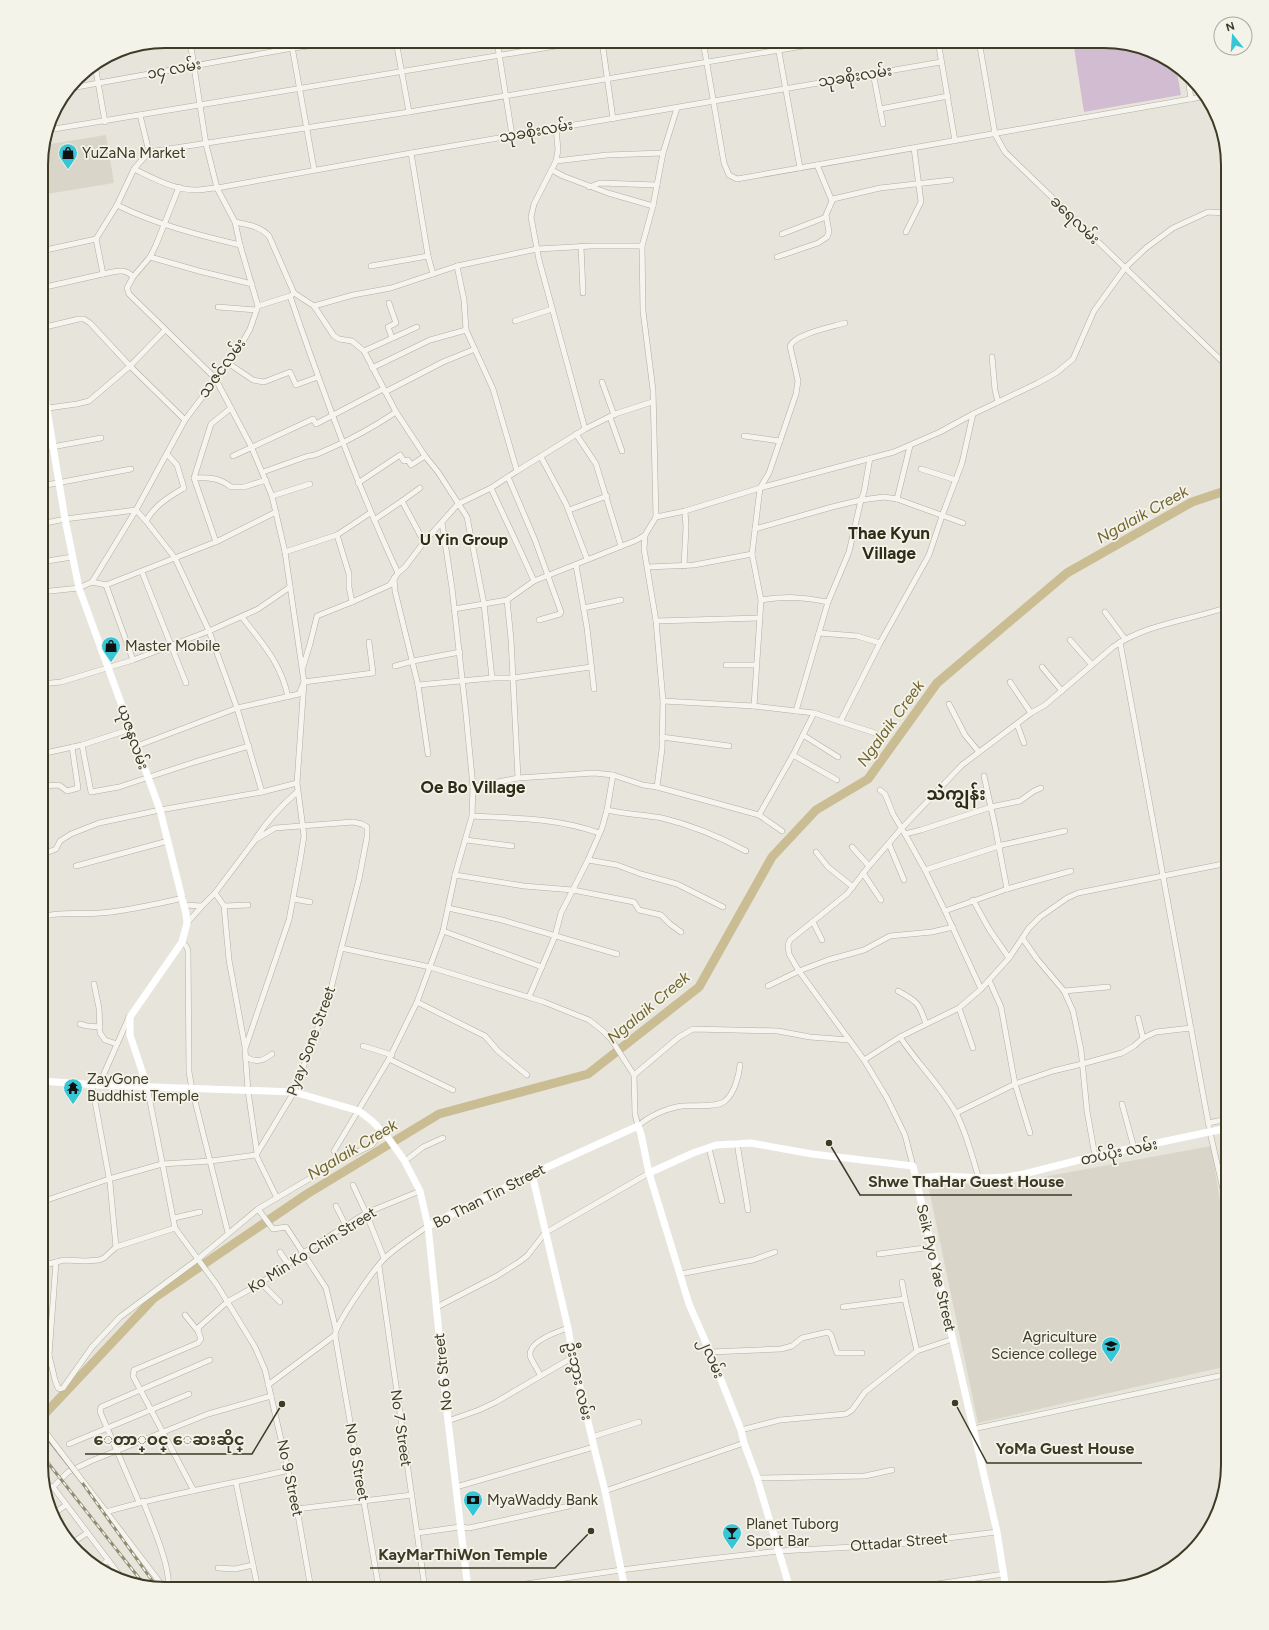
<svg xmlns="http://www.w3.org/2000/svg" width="1269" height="1630" viewBox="0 0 1269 1630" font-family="Figtree,'Noto Sans Myanmar',sans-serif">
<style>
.built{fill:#d9d6c9}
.green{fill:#d1bcd1}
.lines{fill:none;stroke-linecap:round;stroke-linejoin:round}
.river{stroke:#cabd93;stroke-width:9}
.street-casing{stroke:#b1aea1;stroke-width:6}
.street{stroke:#f5f4ee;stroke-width:5}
.secondary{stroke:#fff;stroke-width:7}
.rail-casing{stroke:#918d74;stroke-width:3}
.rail{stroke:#f4f3ea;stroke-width:1.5;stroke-dasharray:4.5;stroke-linecap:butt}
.street-bridge-casing{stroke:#b1aea1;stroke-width:6;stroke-linecap:butt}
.street-bridge{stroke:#f5f4ee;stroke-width:5}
.labels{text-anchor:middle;stroke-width:3.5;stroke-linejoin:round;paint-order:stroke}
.street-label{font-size:15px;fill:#3d3a25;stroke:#f4f3ea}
.poi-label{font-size:15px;fill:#3d3a25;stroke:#f4f3ea;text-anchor:start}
.water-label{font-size:16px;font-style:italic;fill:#73652d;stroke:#f4f3ea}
.neighbourhood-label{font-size:16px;font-weight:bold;fill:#2e2c17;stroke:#f4f3ea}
.quarter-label{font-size:17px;font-weight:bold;fill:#2e2c17;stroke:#f4f3ea}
.rim{fill:none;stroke:#3d3a25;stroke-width:2}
.leader{fill:none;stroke:#3d3a25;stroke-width:1.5}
.callout-dot{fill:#3d3a25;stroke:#f4f3ea;stroke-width:1.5}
.callout-label{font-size:16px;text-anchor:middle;font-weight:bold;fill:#3d3a25;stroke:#f4f3ea;stroke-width:3.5;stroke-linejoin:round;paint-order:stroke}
</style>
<rect width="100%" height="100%" fill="#e7e5db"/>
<g class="built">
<polygon points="106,135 114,183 41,195 41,157 44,145"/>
<polygon points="1211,1146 1228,1250 1228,1366 978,1423 928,1185 1016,1182"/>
</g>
<polygon class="green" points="1073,41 1112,41 1166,58 1176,67 1181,95 1084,112"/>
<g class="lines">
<polyline class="river" points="41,1418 154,1298 307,1194 439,1114 588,1074 699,987 772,857 816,810 868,779 937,683 1067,573 1192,502 1228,490"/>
<g class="street-casing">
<g id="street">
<polyline points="291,41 314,169"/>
<polyline points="396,41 409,112"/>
<polyline points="497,41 512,135"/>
<polyline points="602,41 613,119"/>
<polyline points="703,41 724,163 729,175 737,179 1207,96"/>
<polyline points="777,41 800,168"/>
<polyline points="938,41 955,141"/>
<polyline points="979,41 995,134 1005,152 1228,367"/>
<polyline points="95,65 105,122"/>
<polyline points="873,73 883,124"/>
<polyline points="1188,78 1191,99"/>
<polyline points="71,88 293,48 348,41"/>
<polyline points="880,109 948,96"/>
<polyline points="556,128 558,150 556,161 534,204 531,217 539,260 585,429"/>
<polyline points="48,130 586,41"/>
<polyline points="149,152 409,112 833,41"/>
<polyline points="411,153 428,256 433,274"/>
<polyline points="556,161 607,155 663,153"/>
<polyline points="817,165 832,201"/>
<path d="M134,169C153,178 174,190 196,190C203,190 210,188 217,188L411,153L941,62"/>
<polyline points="552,170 563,176 608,193 653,206"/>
<polyline points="589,187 600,183 657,185"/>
<path d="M117,205C155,224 198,235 240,245"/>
<path d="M235,222C248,225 260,226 269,236L294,293L314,306L334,336L339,339L352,341L364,351"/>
<polyline points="906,232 921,202 914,148"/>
<polyline points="782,234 826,217"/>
<path d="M96,239L103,274C114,272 125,267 133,277L127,288L129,294L215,378L251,446L272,496L285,552L304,682L297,783L304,836L300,861L289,920L245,1049L248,1091L257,1153"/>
<polyline points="581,246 583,293"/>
<polyline points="41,251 96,239 117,205 134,169 149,152 140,115"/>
<polyline points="150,257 199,271 252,284"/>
<polyline points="777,257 818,243 827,237 829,232 826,215 833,199 880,188 951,180"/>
<polyline points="371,266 428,256"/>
<polyline points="133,277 150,257 156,245 179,187"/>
<polyline points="41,288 103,274"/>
<path d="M290,296C322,390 356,483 398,573"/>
<polyline points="389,303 396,323 388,327 392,338"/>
<polyline points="258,306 290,296 293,294"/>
<polyline points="314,306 353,295 391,288 457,266 537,249 592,246 642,246"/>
<polyline points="218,307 256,310"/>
<polyline points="515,321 552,309"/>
<polyline points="417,327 364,351 396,412 425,456 438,472 467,517 484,604 492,678"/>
<polyline points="41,328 79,319 84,319 90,323 130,366 185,420"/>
<polyline points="992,357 995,390 998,402"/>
<polyline points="228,363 253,380 264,382 290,372 296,385 318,377"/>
<polyline points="372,368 430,340 466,330"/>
<polyline points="602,382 614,415"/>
<polyline points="385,392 443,362 475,349"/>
<polyline points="41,409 77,404 89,401 130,366 165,330"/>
<polyline points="610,417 622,451"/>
<polyline points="576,434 596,464 621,546"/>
<polyline points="744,436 780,441"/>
<polyline points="41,449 101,438"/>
<path d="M167,454L177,465L184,488C169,497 155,505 146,521L175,558L209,631L237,708L262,792"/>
<polyline points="233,456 313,419 316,424 383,389"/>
<polyline points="541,457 566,504 587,559"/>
<polyline points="921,469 956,480"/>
<polyline points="517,471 585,429 615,414 652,402"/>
<path d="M263,472L308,456C316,456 323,451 331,448C354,438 375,426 396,412"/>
<polyline points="508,477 535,540 561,612 560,614 539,620"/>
<path d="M194,478C208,477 220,478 231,487H244L266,480"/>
<polyline points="358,483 400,455 404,461 408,460 411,465 425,456"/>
<polyline points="41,486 131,469"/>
<polyline points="420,488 402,501 424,542"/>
<path d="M491,488C505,519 520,549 534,581"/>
<polyline points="272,496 310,484"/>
<polyline points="897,499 910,446"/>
<polyline points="569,510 607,496"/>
<polyline points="656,517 685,511 760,488 894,452 940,432 973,414 1038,383 1056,373 1073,359 1094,311 1125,268 1146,248 1173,228 1208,212 1228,213"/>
<polyline points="374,520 402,501"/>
<polyline points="41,524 65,519 136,510 146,521"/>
<polyline points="755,529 832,507 861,500 884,497 897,499 963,523"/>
<polyline points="337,535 349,574 349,587 352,602"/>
<polyline points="216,542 194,478 211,424 231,408"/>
<polyline points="285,552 337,535 370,513"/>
<polyline points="41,562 72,557"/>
<polyline points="576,565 587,628 594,689"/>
<polyline points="684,566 686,527 685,511"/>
<polyline points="648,567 694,565 752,554"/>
<polyline points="142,572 186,683"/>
<polyline points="394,578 395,591 418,685 428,754"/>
<polyline points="92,582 136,510 185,420 240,347 250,329 258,306 240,245 235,222 217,188 206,144 190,41"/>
<polyline points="106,585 133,660"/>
<polyline points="41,592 79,588 92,582 106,585 218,541 276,512"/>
<polyline points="507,600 511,639 518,778"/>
<path d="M761,600C788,596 801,597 828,602"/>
<polyline points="583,608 621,600"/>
<polyline points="454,609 507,600 534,581 637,540 645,535"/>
<polyline points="1105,612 1125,639"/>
<path d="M242,617C262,643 281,663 288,697"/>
<polyline points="656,621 760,618"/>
<polyline points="41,626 46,626"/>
<polyline points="819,633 857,636 880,643"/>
<polyline points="1070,640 1092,665"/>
<polyline points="1120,642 1210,1132 1228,1212"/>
<polyline points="726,665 756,665"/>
<polyline points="395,666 413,661 460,652"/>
<polyline points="303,667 310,644 317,616 352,602 390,585 398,573 405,567 424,542 458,504 491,488 517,471 493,389 466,330 464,300 457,266"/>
<polyline points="1042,667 1062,691"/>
<polyline points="1010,682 1031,713"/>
<polyline points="41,684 61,682 133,660 209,631 258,609 290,587"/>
<polyline points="418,685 492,678 513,678 591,667"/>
<polyline points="663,701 754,706 814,713 875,733"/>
<polyline points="949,704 965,735 979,752"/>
<path d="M754,706L761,600L752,554L760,488L769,473L796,394L798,381L790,346C795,334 832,327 845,323"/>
<polyline points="796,711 828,602 849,552 861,500 864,492 870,458"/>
<polyline points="840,722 880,643 929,555 942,516 962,463 973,414"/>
<polyline points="1017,724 1024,743"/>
<polyline points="803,735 838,757"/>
<polyline points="662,737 729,746"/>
<polyline points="82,745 91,792 119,787 195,762 249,746"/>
<polyline points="137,746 237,708 299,694 304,682 373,673 369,642"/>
<polyline points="41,754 82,745 131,729"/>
<polyline points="793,755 837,780"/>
<polyline points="984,776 995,826 1007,889"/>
<polyline points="41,786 59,785 67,791 78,788 72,747"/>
<polyline points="473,787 518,778 594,773 613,775 643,785 657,787 759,815 782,831"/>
<polyline points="657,787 662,749 663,701 656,621 644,549 645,535 656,517 653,390 643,311 642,246 653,206 663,153 677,108"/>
<polyline points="880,790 885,794 893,814 905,834 925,870 945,911 1007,889 1071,871"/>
<path d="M607,810C625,814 644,815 662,818C691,825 720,837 746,851"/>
<polyline points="759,815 793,755 814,713"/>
<path d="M472,816C515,818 558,818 599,833"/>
<polyline points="905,834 921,830 991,807 1020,801 1034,791 1041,788"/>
<path d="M256,838C268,820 281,806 297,792"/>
<polyline points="466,840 512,846"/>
<polyline points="889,844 904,880"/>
<polyline points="852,847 869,866"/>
<polyline points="816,852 828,867 853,887"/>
<polyline points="41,853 45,916"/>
<polyline points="41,855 56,849 60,841 71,834 99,823 160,810 262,792 297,783"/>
<polyline points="588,860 617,865 641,874 677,884 723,907"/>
<polyline points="76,866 168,841"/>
<polyline points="925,870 1002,845 1065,831"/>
<polyline points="863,873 881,900"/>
<polyline points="455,875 524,886 573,890 634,902 639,910 661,915 670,924 681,932"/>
<polyline points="294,899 310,902"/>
<polyline points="973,900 989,929 1009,958"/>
<polyline points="185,905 202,906 215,893 224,906 229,960 245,1047"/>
<polyline points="224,906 248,905"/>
<polyline points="448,908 502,920 617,954"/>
<polyline points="945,911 981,989"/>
<path d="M41,917C60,911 81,915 100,913C128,911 156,904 183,898"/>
<polyline points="813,922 822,940"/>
<polyline points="187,923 202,906"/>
<polyline points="443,931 542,967"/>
<polyline points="1023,939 1037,959 1064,991 1073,1011 1081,1050 1087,1111 1095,1156"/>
<polyline points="182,942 186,946 188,950 189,1072 192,1089 228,1233"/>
<polyline points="341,948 430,967 544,1002 589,1020 603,1031 611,1039 634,1075 635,1114 638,1126"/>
<polyline points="94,984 99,1008 100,1033 105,1040 117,1044"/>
<polyline points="768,986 799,971 828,960 864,950 890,936 932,932 953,927"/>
<path d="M898,991C918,1002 919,1003 926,1024"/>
<polyline points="1064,991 1108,987"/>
<polyline points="529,997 555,936 561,913 588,860 602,828 607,810 613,775"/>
<polyline points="417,1002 485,1036 498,1051 527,1075"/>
<polyline points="959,1008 973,1048"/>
<polyline points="1138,1018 1143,1038"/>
<polyline points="80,1024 87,1026 100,1027"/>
<path d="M900,1037C917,1063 940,1085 956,1113C966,1132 972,1155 978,1176"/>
<polyline points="363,1046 392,1055"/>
<path d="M246,1057C256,1063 263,1061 272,1054"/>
<polyline points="389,1059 453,1090"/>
<polyline points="864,1060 900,1037 959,1008 981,989 1009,958 1029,928 1040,917 1067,898 1078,893 1228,863"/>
<polyline points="634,1075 679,1037 693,1029 778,1031 810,1037 849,1040"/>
<polyline points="92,1085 110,1183 116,1247"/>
<polyline points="99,1085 129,1017"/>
<polyline points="147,1086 175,1228 217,1285 255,1347 265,1370 297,1509 311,1589"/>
<polyline points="1122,1104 1134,1148"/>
<polyline points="956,1113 1015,1084 1001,1007 989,980"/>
<polyline points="1208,1123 1228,1119"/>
<path d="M638,1126C649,1116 667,1108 682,1106C693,1105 717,1108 725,1101C734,1094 739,1076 740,1065"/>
<polyline points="1030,1133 1015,1084 1053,1071 1082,1064 1122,1053 1134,1046 1143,1038 1156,1032 1191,1028"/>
<polyline points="737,1143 748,1210"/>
<polyline points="709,1148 722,1201"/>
<polyline points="334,1151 389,1059 417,1002 443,931 455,875 472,816 473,787 466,714 452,588 442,523"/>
<polyline points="256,1155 277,1198"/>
<polyline points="405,1161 423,1147 443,1138"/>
<path d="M913,1166L905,1135L887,1098L864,1060L799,971L789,954L788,945L790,940L847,894L869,866L901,829L962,765L1031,713L1045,705L1113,647C1146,624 1190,620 1228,607"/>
<polyline points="353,1185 366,1213 384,1258"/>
<polyline points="41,1202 109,1179 162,1164 211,1161 256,1155 294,1092 328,1000 359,879 367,837 367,827 362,824 353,822 275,828 255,840 215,893"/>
<polyline points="336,1206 346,1226"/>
<polyline points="258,1209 273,1229 286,1227 326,1288 336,1330"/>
<polyline points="174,1218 200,1212"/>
<polyline points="280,1252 288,1264"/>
<polyline points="879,1254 932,1247"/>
<polyline points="56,1262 49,1355 55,1380 58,1388 60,1389 63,1388 92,1347 120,1317 198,1259 258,1209 343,1159 372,1145 376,1140 380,1127"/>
<polyline points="41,1266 64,1260 86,1261 99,1260 104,1258 116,1247 175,1228"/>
<polyline points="379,1266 425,1589"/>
<polyline points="680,1274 753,1260 775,1252"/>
<polyline points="902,1282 905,1299"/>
<polyline points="261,1283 280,1302"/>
<polyline points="437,1307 497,1276 519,1262 527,1256 545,1233 649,1173"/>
<polyline points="843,1307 905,1299 917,1351"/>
<polyline points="185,1315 198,1331"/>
<polyline points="335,1335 379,1589"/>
<polyline points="710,1352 781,1349 792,1346 802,1338 828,1332 831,1335 837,1353 862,1353"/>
<polyline points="41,1354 49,1355"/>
<path d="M540,1375C538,1369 531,1361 530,1355C529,1341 559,1331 568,1328"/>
<path d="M268,1385L335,1335C336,1323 376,1266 386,1257C399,1245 414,1236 428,1226"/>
<polyline points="448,1421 479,1410 496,1402 573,1357"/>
<polyline points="973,1429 1228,1374"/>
<polyline points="741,1430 780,1420 846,1414 852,1410 865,1392 917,1351 953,1339"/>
<polyline points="592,1437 639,1422"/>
<polyline points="69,1444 189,1394"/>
<polyline points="757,1478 865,1476 892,1470"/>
<polyline points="82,1480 165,1589"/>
<polyline points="236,1483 258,1589"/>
<polyline points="53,1487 68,1472 91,1461 208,1414 271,1396"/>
<polyline points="456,1487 594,1447"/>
<polyline points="44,1488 48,1486 53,1487 121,1577"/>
<polyline points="194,1491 133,1376 134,1370 198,1343 201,1339 198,1331 199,1327 227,1302 261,1283 303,1253 366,1213 420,1191"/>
<polyline points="605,1491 744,1443"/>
<path d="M143,1501C151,1522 172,1569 168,1589"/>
<polyline points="139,1502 101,1414 100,1411 101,1407 210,1360"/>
<polyline points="297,1509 412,1495"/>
<path d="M106,1512C166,1494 228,1485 289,1470"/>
<polyline points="53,1514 66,1505"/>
<polyline points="417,1533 460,1527 469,1528 569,1506"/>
<polyline points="72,1543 87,1533"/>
<polyline points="98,1568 107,1561"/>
<polyline points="218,1568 235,1569 253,1565"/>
<polyline points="491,1589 621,1570 700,1560 779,1551 891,1545 997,1532"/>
<polyline points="903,1589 1004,1574"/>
</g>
</g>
<use href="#street" class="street"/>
<g class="secondary">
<polyline points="41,373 65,519 79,588 160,810 186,914 187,923 182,942 130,1017 130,1035 147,1086"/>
<polyline points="41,1081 99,1085 294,1092 359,1111 372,1121 386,1135 404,1160 420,1191 428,1226 448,1421 468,1589"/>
<polyline points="649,1173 693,1153 716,1145 751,1143 812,1154 913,1166 997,1532 1006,1589"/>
<polyline points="532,1174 568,1328 573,1357 594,1447 605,1491 625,1589"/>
<polyline points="915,1178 941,1176 987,1178 1007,1177 1024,1174 1095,1156 1228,1128"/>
<polyline points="428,1226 532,1174 638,1126 641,1134 649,1173 689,1304 710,1352 741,1430 744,1443 757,1478 790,1589"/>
</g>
<g class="rail-casing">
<g id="rail">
<polyline points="41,1430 81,1481 156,1586"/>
<polyline points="41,1454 143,1583"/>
</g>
</g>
<use href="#rail" class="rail"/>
<g class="street-bridge-casing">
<polyline id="street-bridge" points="41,1426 82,1480"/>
</g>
<use href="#street-bridge" class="street-bridge"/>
</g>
<defs>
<g id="shop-pin" transform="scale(1)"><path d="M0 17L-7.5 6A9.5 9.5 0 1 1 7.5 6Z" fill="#37c6d5" stroke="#f4f3ea"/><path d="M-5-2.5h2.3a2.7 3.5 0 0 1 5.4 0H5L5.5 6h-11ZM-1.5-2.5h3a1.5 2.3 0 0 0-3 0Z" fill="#111"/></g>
<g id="temple-pin" transform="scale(1)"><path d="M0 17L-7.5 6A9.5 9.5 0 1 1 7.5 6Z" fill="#37c6d5" stroke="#f4f3ea"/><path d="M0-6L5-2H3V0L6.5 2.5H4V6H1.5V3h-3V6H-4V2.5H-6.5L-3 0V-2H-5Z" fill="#111"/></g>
<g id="university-pin" transform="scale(1)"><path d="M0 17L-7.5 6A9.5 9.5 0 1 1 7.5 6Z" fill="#37c6d5" stroke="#f4f3ea"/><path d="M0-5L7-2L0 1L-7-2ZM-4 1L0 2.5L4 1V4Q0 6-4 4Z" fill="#111"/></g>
<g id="bank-pin" transform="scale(1)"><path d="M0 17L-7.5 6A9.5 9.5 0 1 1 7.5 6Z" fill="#37c6d5" stroke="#f4f3ea"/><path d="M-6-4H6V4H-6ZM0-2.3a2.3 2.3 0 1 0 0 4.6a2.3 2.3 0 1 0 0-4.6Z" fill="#111"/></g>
<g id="bar-pin" transform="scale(1)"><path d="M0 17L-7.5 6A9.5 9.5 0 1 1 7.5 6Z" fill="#37c6d5" stroke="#f4f3ea"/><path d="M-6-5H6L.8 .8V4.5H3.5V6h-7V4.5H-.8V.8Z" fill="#111"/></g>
</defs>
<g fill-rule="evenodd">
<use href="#shop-pin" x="68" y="153"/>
<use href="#shop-pin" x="111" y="646"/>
<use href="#temple-pin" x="73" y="1088"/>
<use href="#university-pin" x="1111" y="1346"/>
<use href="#bank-pin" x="473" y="1500"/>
<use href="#bar-pin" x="732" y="1533"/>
</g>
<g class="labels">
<g class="street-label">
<text transform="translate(174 69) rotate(-11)" y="5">၁၄ လမ်း</text>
<text transform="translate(855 76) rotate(-9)" y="5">သုခစိုးလမ်း</text>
<text transform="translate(536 131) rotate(-10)" y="5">သုခစိုးလမ်း</text>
<text transform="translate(1075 220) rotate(44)" y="5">ခရေလမ်း</text>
<text transform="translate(222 368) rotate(-54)" y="5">သဇင်လမ်း</text>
<text transform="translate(133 737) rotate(71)" y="5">ယုဇနလမ်း</text>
<text transform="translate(311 1041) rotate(-70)" y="5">Pyay Sone Street</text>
<text transform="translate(1119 1152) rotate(-12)" y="5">တပ်ပိုး လမ်း</text>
<text transform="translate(489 1196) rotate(-27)" y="5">Bo Than Tin Street</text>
<text transform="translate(312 1250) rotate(-32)" y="5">Ko Min Ko Chin Street</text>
<text transform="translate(936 1268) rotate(77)" y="5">Seik Pyo Yae Street</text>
<text transform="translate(712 1358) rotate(68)" y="5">၂လမ်း</text>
<text transform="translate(443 1372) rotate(-96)" y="5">No 6 Street</text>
<text transform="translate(579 1381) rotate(78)" y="5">ဦးဘွား လမ်း</text>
<text transform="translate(401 1428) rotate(82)" y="5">No 7 Street</text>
<text transform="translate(357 1462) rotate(80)" y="5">No 8 Street</text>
<text transform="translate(290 1478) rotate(78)" y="5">No 9 Street</text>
<text transform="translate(899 1542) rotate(-5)" y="5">Ottadar Street</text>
</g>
<g class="poi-label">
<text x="82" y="158">YuZaNa Market</text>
<text x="125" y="651">Master Mobile</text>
<text x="87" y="1084">ZayGone<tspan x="87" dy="17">Buddhist Temple</tspan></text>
<text x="1097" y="1342" text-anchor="end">Agriculture<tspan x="1097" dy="17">Science college</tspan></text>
<text x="487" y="1505">MyaWaddy Bank</text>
<text x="746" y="1529">Planet Tuborg<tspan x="746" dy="17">Sport Bar</tspan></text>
</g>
<g class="water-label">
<text transform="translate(1142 514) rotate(-29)" y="6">Ngalaik Creek</text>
<text transform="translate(890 723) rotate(-54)" y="6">Ngalaik Creek</text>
<text transform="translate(648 1007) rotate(-40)" y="6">Ngalaik Creek</text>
<text transform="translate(352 1149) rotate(-31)" y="6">Ngalaik Creek</text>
</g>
<g class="neighbourhood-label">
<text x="464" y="545">U Yin Group</text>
</g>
<g class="quarter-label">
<text x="889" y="539">Thae Kyun<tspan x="889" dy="20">Village</tspan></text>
<text x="473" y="793">Oe Bo Village</text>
<text x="956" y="800">သဲကျွန်း</text>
</g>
</g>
<path d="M0 0H1269V1630H0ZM165 48H1104A117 117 0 0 1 1221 165V1465A117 117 0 0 1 1104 1582H165A117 117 0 0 1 48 1465V165A117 117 0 0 1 165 48Z" fill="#f4f3ea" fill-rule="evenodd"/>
<path class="rim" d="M165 48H1104A117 117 0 0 1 1221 165V1465A117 117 0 0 1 1104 1582H165A117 117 0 0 1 48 1465V165A117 117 0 0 1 165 48Z"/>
<path class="leader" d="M829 1143L860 1195H1072M282 1404L252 1454H85M955 1403L987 1463H1142M591 1531L555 1568H370"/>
<g class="callout-dot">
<circle cx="829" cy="1143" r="4"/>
<circle cx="282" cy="1404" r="4"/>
<circle cx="955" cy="1403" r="4"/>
<circle cx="591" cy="1531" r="4"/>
</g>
<g class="callout-label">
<text x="966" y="1187">Shwe ThaHar Guest House</text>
<text x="169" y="1445">ေတာ္ဝင္ ေဆးဆိုင္</text>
<text x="1065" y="1454">YoMa Guest House</text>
<text x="463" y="1560">KayMarThiWon Temple</text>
</g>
<g transform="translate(1233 36) rotate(343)"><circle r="19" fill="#f4f3ea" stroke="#aba99b"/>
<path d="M0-3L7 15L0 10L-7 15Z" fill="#37c6d5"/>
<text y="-6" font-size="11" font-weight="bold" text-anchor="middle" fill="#3d3a25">N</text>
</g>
</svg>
